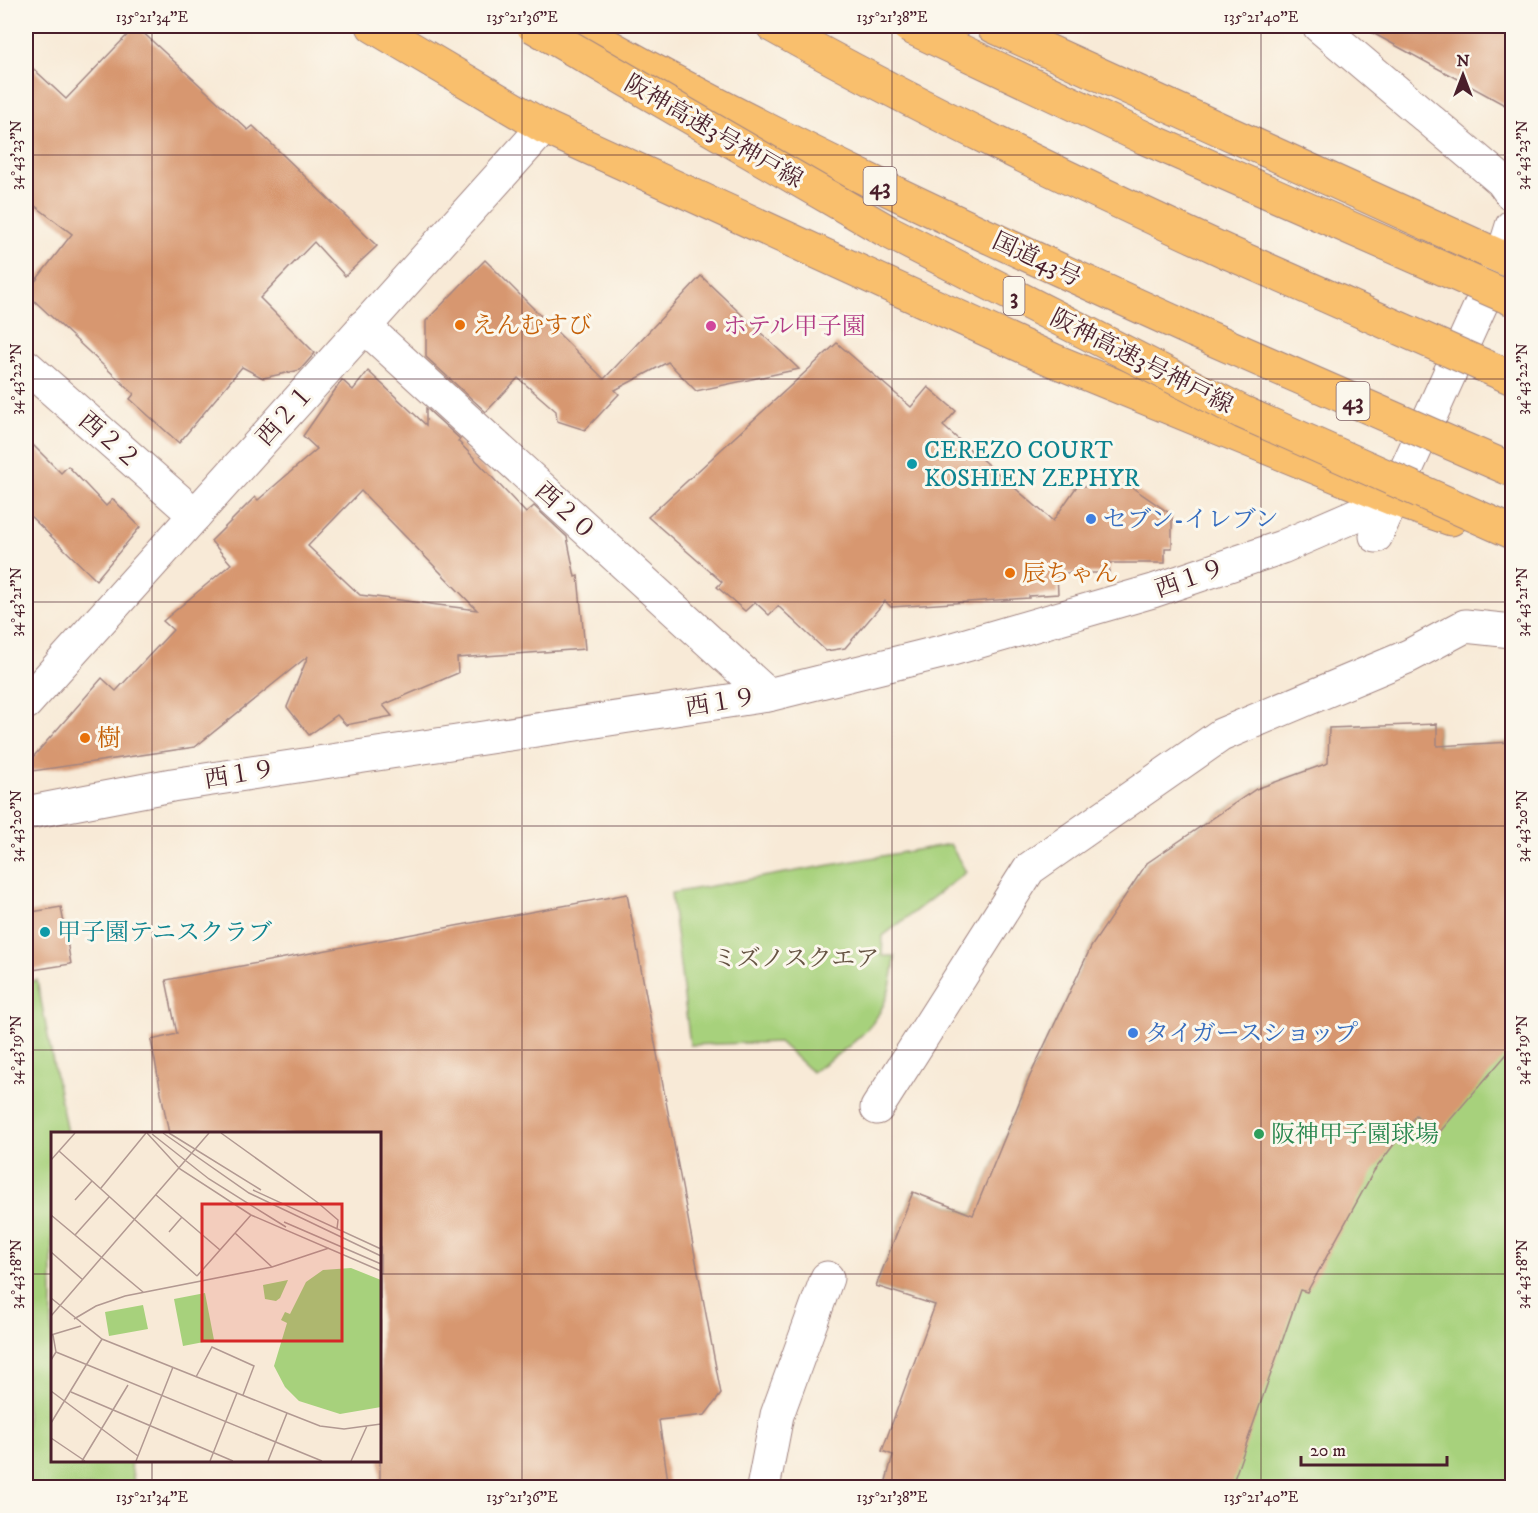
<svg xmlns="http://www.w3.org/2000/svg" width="1538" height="1513" viewBox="0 0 1538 1513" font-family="'IM FELL DW Pica','Noto Serif JP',serif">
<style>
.park{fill:#a7d17c;stroke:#787854;stroke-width:1.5}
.building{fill:#d79770;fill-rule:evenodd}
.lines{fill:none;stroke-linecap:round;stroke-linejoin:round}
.minor-casing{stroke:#a18481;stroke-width:35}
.highway-casing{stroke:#a18481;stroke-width:35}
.minor{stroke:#fff;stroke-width:33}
.highway{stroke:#f9bf6d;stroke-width:33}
.highway-bridge-casing{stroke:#a18481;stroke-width:35;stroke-linecap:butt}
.highway-bridge{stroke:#f9bf6d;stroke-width:33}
.ticks{fill:none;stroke:#4a1f2b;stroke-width:1.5;stroke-opacity:0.45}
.food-dot{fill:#e8710a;stroke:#fbf7ec;stroke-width:2}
.hotel-dot{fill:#d1479c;stroke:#fbf7ec;stroke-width:2}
.culture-dot{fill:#0f9aa8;stroke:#fbf7ec;stroke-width:2}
.shop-dot{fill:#3f7fe0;stroke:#fbf7ec;stroke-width:2}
.leisure-dot{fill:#2e9e5b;stroke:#fbf7ec;stroke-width:2}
.labels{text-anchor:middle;stroke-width:6;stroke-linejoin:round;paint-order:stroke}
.shield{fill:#fbf7ec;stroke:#7f6065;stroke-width:1.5}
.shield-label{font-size:22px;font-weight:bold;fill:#4a1f2b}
.street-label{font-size:24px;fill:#4a1f2b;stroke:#fbf7ec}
.food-label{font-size:24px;fill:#c56008;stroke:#fbf7ec;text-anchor:start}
.hotel-label{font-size:24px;fill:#b23c85;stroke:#fbf7ec;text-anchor:start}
.culture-label{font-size:24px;fill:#0d838f;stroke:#fbf7ec;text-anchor:start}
.shop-label{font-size:24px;fill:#366cbe;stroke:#fbf7ec;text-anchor:start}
.park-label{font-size:24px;fill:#665443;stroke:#fbf7ec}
.leisure-label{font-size:24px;fill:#27864d;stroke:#fbf7ec;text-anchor:start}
.inset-road{fill:none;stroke:#b29992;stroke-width:1.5}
.view{fill:#d62828;fill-opacity:0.15;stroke:#d62828;stroke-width:3}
.inset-edge{fill:none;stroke:#4a1f2b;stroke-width:3}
.neatline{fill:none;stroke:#4a1f2b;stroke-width:2}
.ticks-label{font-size:15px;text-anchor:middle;fill:#4a1f2b}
</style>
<rect width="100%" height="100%" fill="#fbf7ec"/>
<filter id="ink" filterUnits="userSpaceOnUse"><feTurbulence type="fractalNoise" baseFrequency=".0167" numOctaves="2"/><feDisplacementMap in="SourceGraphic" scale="12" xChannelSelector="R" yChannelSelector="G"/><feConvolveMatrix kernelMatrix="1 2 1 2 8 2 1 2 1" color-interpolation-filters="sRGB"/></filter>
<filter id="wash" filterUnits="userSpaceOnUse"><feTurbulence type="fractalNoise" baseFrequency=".008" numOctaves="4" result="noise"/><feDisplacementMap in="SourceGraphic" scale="24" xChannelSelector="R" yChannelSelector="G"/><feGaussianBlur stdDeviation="1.35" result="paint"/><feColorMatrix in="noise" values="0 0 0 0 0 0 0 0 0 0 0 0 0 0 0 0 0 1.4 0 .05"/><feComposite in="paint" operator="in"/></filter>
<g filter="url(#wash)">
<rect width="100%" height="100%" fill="#f8ead7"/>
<g class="park">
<polygon points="1437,724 1438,746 1512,742 1512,1487 884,1487 935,1305 876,1286 913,1192 973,1214 1030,1076 1091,947 1147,863 1256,789 1328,763 1329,728"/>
<path d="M950,844L966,872L883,936L882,956H895C890,1021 862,1038 812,1072L779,1042L690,1045L671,893Z"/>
<polygon points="37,980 67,1133 52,1134 52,1460 130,1461 135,1487 26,1487 26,982"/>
</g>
<g id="blocks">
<g class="building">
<polygon points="136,26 248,130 253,126 377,246 345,276 314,242 260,298 315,353 300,370 263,378 242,367 179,443 130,399 134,394 26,293 72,234 26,199 26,62 66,99"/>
<polygon points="1360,26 1512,26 1512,109"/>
<polygon points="485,260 604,379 701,276 799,369 696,391 668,362 615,390 619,394 585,430 557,421 556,411 518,378 486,412 426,357 426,321"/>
<polygon points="837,343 911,407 928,387 956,411 943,426 1053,521 1077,486 1130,486 1172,515 1172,548 1165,548 1165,563 1109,563 1109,573 1057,573 1058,594 1029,596 1029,598 891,607 885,601 845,648 826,651 778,606 769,615 755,602 745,611 717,587 722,582 648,517"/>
<path d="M368,371L426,425V408L460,439L458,441L526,513L534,506L567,537L575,577L578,576L585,649L457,658L458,673L383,705L392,716L346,725L337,715L309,735L287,707L308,656L195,747L26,772V765L102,678L116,691L173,630L163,621L231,564L211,541L255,497L258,500L317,449L303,436L342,380L353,390ZM361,491L477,610L360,595L308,546Z"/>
<polygon points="26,438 61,473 68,466 106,506 113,499 140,527 96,580 26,512"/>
<polygon points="1437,724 1437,746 1512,742 1512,1048 1438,1134 1416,1115 1374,1171 1307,1292 1300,1290 1231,1488 884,1488 893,1455 882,1451 935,1305 876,1286 913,1192 973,1215 1030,1076 1091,947 1147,863 1256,789 1328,763 1329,728"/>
<polygon points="627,894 721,1394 705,1415 659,1420 669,1488 380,1488 380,1134 169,1134 151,1040 177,1034 166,980"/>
<polygon points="61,907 71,964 26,971 26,913"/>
</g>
</g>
</g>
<g filter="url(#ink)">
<use href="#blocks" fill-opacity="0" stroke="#a18481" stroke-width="1.5"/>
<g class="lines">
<g class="minor-casing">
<g id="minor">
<polyline points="1319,26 1502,181 1512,195"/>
<polyline points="364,326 768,695"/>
<polyline points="26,366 195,515"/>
<polyline points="1376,536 1502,258 1512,226"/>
<polyline points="26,703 544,127"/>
<polyline points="26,813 172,785 768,695 949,650 1153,591 1282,547 1393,499"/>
<polyline points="877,1108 1029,869 1221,735 1409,656 1465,626 1512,631"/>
<polyline points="763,1488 777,1415 827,1278"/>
</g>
</g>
<g class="highway-casing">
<g id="highway">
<polyline points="373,26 544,127 1053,360 1393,499 1451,519"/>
<path d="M573,26C774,140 984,236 1194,331"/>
<path d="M773,26C921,109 1073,181 1227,252"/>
<polyline points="993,26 1512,262"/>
</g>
</g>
<use href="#minor" class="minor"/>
<use href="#highway" class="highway"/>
<g class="highway-bridge-casing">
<g id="highway-bridge">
<polyline points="533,26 887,231 1242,412 1512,532"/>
<polyline points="908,26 1145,138 1512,299"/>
<polyline points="1227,252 1512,378"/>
<polyline points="1194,331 1512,470"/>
</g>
</g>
<use href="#highway-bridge" class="highway-bridge"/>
</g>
</g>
<path class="ticks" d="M152,26V1134M522,26V1488M892,26V1488M1261,26V1488M26,155H1512M26,379H1512M26,602H1512M26,826H1512M26,1050H1512M26,1274H52M380,1274H1512M152,1460V1488"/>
<g class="food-dot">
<circle cx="460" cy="325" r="6"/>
<circle cx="1010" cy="573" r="6"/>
<circle cx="85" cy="738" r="6"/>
</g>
<circle class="hotel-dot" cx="711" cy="326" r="6"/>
<g class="culture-dot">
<circle cx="912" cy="464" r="6"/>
<circle cx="45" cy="932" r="6"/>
</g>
<g class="shop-dot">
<circle cx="1091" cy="519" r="6"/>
<circle cx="1133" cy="1033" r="6"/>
</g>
<circle class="leisure-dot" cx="1259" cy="1134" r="6"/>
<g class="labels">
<g class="shield">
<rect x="863.5" y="167" width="33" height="38" rx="4.5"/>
<rect x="1003.5" y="277" width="21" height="38" rx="4.5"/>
<rect x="1336.5" y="382" width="33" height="38" rx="4.5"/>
</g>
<g class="shield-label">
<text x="880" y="194">43</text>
<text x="1014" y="304">3</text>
<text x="1353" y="409">43</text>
</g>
<g class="street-label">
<text transform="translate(714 131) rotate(30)" y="8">阪神高速3号神戸線</text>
<text transform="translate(1037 259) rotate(25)" y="8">国道43号</text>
<text transform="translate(1142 361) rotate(27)" y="8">阪神高速3号神戸線</text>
<text transform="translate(285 415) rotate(-48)" y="8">西２１</text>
<text transform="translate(110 440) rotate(41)" y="8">西２２</text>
<text transform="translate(566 511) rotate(42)" y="8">西２０</text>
<text transform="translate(1190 578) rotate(-19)" y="8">西１９</text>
<text transform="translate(721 702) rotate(-9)" y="8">西１９</text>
<text transform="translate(240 774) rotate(-9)" y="8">西１９</text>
</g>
<g class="food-label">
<text x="472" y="333">えんむすび</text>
<text x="1022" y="581">辰ちゃん</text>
<text x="97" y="746">樹</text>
</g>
<g class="hotel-label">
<text x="723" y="334">ホテル甲子園</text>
</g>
<g class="culture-label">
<text x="924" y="458">CEREZO COURT<tspan x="924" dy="28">KOSHIEN ZEPHYR</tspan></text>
<text x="57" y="940">甲子園テニスクラブ</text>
</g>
<g class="shop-label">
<text x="1103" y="527">セブン-イレブン</text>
<text x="1145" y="1041">タイガースショップ</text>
</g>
<g class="park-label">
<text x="796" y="966">ミズノスクエア</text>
</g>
<g class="leisure-label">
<text x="1271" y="1142">阪神甲子園球場</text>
</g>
</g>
<g transform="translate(51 1132)">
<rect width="330" height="330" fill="#f8ead7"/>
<path d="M300,136L330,148V275L289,282L248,269L234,255L223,234L236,191L230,188L234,180L239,182L255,150L272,138ZM237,148L229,166L225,169L214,167L212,153ZM154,161L163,208L132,214L123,167ZM92,173L97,197L58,204L54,180Z" fill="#a7d17c"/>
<path class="inset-road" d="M96,1L129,37L200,83L330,139M112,1L198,61L330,124M118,1L210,58M170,1L266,70L287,88L286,97M101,2L158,47L235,95M8,19L146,144M0,28L24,1M50,56L95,1M202,58L330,117M105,63L169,118M24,68L41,49M0,83L92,160M233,90L330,132M118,100L131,85M184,101L221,135M24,103L58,65M0,120L32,148M146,144L200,83M0,166L51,207L236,281L269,294L293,297L330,292M0,184L158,1M23,187L45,174L74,164L221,135L278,116M0,203L30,194M5,220L271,329M0,228L5,220L2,203M145,245L161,215L203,234L192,263M0,259L87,324M20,260L182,329M0,291L51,207M0,306L34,329M31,329L77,253M85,329L122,235M159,329L186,261M217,329L236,281M300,329L316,294"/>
<path class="view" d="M151,72H291V209H151Z"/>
<rect width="330" height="330" class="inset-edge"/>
</g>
<rect width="1538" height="1513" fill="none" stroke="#fbf7ec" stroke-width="66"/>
<g transform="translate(1463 75)" stroke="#fbf7ec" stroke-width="4.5" paint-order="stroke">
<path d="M0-4.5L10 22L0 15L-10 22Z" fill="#4a1f2b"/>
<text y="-9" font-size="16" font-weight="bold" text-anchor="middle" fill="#4a1f2b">N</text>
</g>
<path d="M1301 1456v9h146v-9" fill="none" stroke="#4a1f2b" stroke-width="3"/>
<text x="1310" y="1456" font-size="18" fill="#4a1f2b" stroke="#fbf7ec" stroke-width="4.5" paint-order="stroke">20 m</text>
<rect x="33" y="33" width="1472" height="1447" class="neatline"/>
<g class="ticks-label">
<text x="152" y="22">135°21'34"E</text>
<text x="522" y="22">135°21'36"E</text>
<text x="892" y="22">135°21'38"E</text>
<text x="1261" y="22">135°21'40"E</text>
<text transform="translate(16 155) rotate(-90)" y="5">34°43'23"N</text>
<text transform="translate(1522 155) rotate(-90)" y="5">34°43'23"N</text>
<text transform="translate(16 379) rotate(-90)" y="5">34°43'22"N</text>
<text transform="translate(1522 379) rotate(-90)" y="5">34°43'22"N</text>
<text transform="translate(16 602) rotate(-90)" y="5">34°43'21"N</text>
<text transform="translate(1522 602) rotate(-90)" y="5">34°43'21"N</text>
<text transform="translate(16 826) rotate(-90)" y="5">34°43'20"N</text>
<text transform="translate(1522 826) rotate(-90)" y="5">34°43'20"N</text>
<text transform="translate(16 1050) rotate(-90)" y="5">34°43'19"N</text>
<text transform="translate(1522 1050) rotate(-90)" y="5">34°43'19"N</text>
<text transform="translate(16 1274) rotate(-90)" y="5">34°43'18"N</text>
<text transform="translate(1522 1274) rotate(-90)" y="5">34°43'18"N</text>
<text x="152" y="1502">135°21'34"E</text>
<text x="522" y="1502">135°21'36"E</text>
<text x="892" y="1502">135°21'38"E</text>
<text x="1261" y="1502">135°21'40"E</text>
</g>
</svg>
